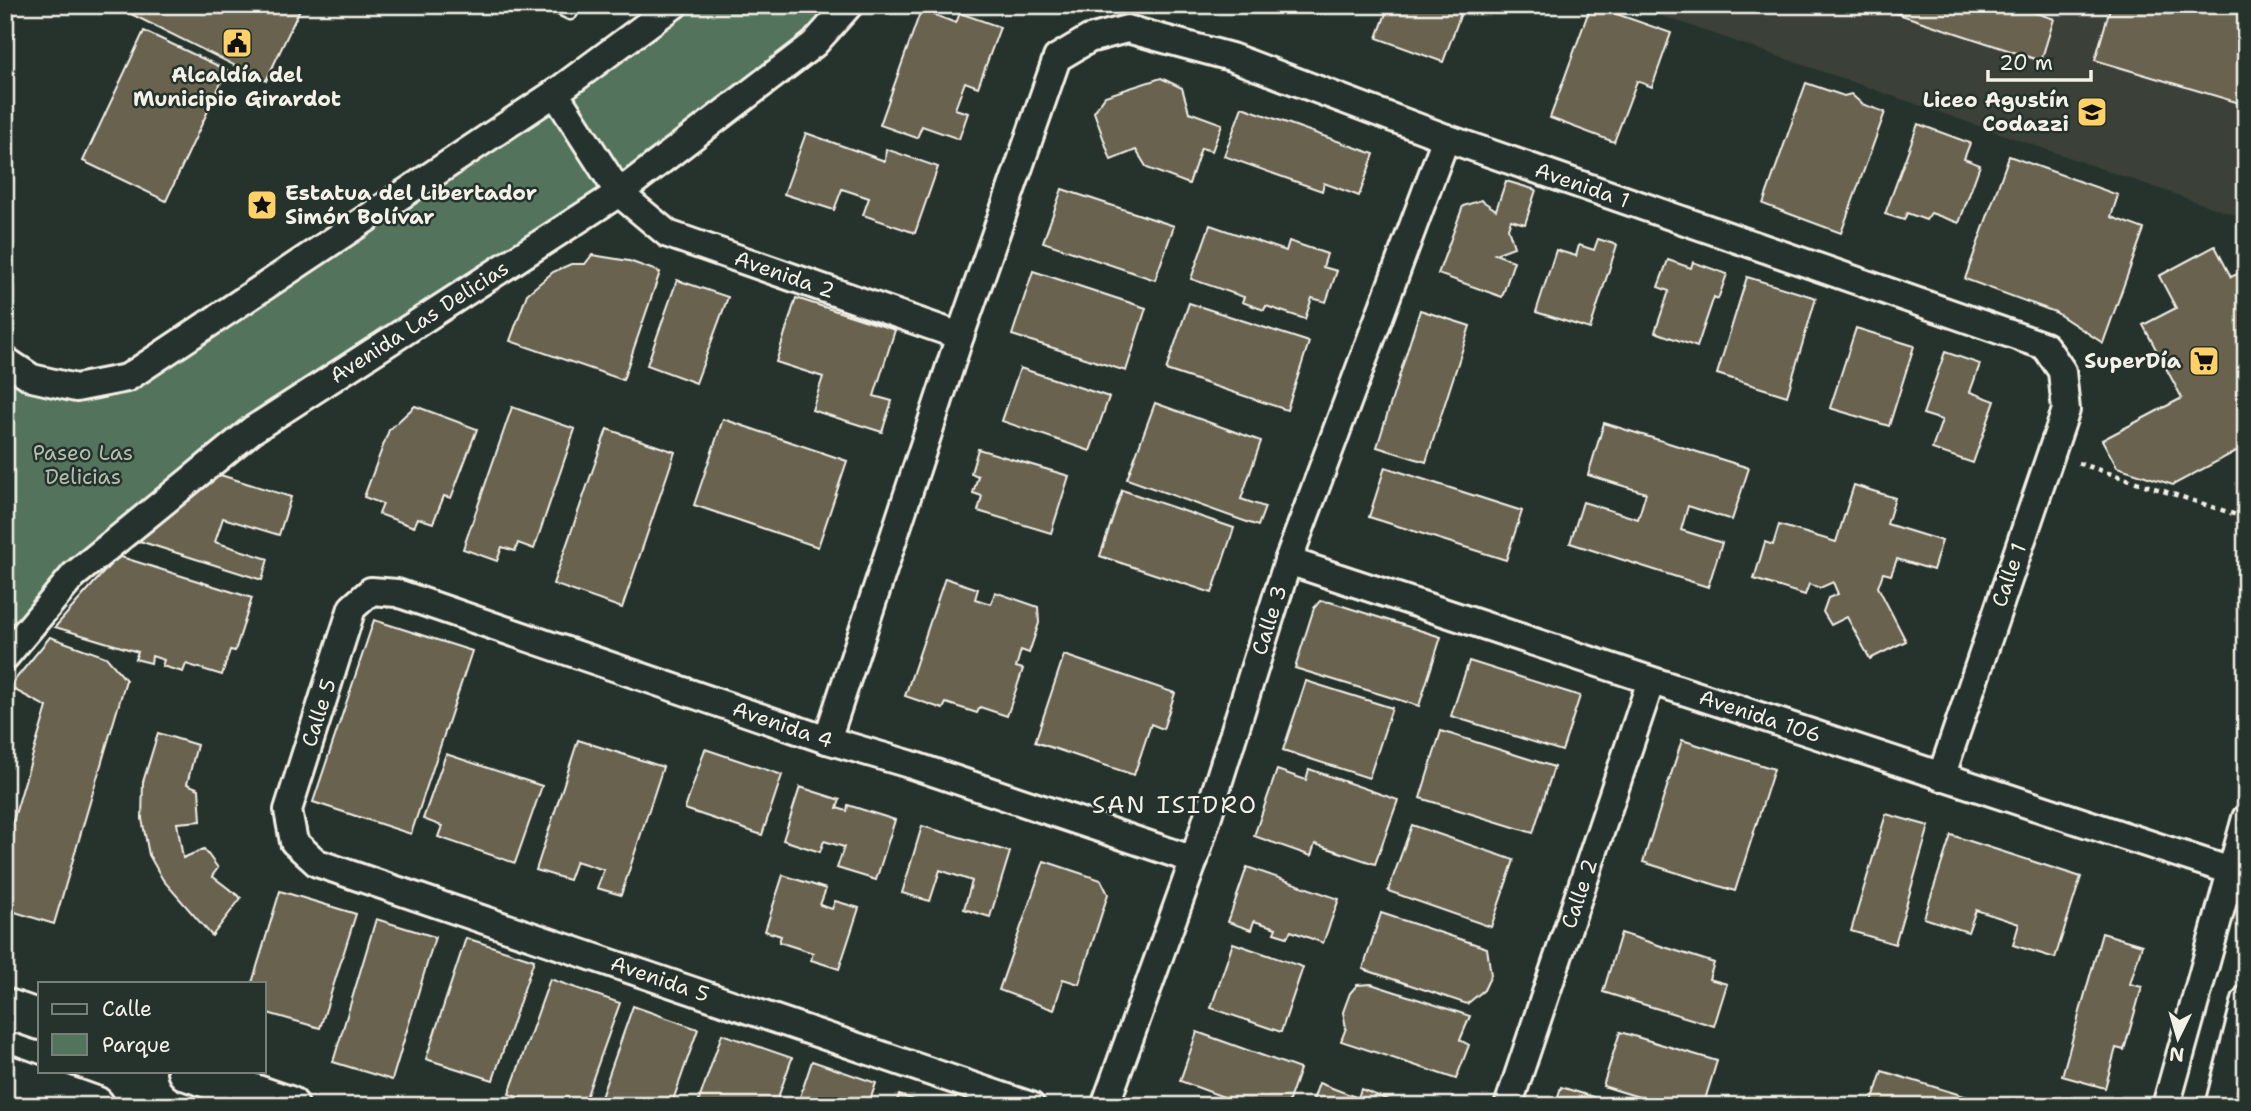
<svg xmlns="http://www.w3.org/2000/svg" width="2251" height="1111" viewBox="0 0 2251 1111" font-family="'Shantell Sans',sans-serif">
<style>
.built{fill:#3a4138}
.green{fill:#52735c;stroke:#a3b2a2;stroke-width:2}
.building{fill:#676250;stroke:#f4f1e8;stroke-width:2}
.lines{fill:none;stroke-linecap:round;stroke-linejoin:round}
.lane-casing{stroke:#f4f1e8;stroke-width:19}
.street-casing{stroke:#f4f1e8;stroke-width:32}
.secondary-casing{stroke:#f4f1e8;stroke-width:44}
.path{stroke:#f4f1e8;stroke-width:4.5;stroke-dasharray:5 5;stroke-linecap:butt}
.lane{stroke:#26332d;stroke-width:14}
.street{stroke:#26332d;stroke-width:26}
.secondary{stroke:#26332d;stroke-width:38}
.labels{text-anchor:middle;stroke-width:5;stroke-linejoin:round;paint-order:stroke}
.poi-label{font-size:21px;font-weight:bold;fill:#f4f1e8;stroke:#26332d;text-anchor:end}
.street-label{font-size:21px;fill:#f4f1e8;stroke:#26332d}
.park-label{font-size:21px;fill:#b3bfb0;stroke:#26332d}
.quarter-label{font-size:24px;letter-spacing:2px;fill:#f4f1e8;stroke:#26332d}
</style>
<rect width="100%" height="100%" fill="#26332d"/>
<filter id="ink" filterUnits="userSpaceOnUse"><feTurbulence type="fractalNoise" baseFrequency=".0143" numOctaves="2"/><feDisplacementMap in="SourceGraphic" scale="14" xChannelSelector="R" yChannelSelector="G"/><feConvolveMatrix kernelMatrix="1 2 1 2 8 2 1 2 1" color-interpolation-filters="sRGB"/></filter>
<g filter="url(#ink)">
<polygon class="built" points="1631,5 2246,5 2246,219"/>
<polygon class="green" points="667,5 849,5 814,44 157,505 5,657 5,360 32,378 127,378"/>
<g class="building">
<polygon points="113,5 302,5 266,81"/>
<polygon points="1389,5 1464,5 1443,62 1377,38"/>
<polygon points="1591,5 1671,33 1652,87 1637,81 1614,142 1550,118"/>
<polygon points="1871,5 2012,5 2054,19 2041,61"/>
<polygon points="2111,5 2246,5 2246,105 2095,60"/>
<polygon points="921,10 956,23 960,13 1000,27 978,87 965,82 955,109 968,113 959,139 922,126 917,138 880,125"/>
<polygon points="144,31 227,70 166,201 83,161"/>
<polygon points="1161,78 1182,88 1189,112 1222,124 1212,151 1201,148 1189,184 1147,168 1136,150 1111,160 1094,112 1105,96"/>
<polygon points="1806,83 1844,96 1851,94 1862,104 1885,112 1841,233 1763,204"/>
<polygon points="1242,107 1374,154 1359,196 1324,183 1322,191 1224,156"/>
<polygon points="1918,124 1970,143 1964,159 1980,165 1959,223 1931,213 1926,220 1907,213 1904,220 1885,214"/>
<polygon points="806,133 885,161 886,149 938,167 915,233 863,215 869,198 842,189 834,210 784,194"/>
<polygon points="2009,156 2118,195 2111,217 2144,229 2103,343 2055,312 1965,279"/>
<polygon points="1506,181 1536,190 1525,224 1511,220 1508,228 1514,247 1495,254 1514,261 1502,297 1438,274 1463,206 1481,200 1496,210"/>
<polygon points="1062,189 1174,226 1155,280 1043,242"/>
<polygon points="1210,225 1286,251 1289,241 1327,254 1323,267 1337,271 1326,302 1312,298 1305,319 1266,306 1264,310 1242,302 1244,297 1191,279"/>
<polygon points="1598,239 1617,245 1590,329 1536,312 1556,250 1576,256 1579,245 1594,250"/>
<polygon points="2215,246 2231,277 2246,270 2246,446 2173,485 2117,467 2102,440 2182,398 2143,325 2176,308 2159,276"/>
<polygon points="592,255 629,261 660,272 623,380 510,341 527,294 553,272 571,264 585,264"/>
<polygon points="1668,260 1691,268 1693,262 1727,274 1718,299 1714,297 1697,347 1655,332 1669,291 1658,287"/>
<polygon points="1033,271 1146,308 1126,371 1012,335"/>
<polygon points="1747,277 1816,298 1787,396 1717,374"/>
<polygon points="677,280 728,297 696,383 647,365"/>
<polygon points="796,298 895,330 874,396 892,401 882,432 812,410 823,377 776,362"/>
<polygon points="1189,303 1309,342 1287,410 1166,370"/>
<polygon points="1420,310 1470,326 1426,462 1377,447"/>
<polygon points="1856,328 1914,346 1889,426 1830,408"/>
<polygon points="1945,352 1980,364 1970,392 1995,401 1973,463 1932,449 1942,420 1923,414"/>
<polygon points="1020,368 1109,397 1090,451 1002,421"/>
<polygon points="1155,403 1261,441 1241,499 1265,507 1258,526 1127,479"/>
<polygon points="415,406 477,429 451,498 444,496 433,523 418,518 414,527 379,514 383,504 364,497 389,430"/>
<polygon points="512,407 575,429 534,549 518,543 515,551 502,547 497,561 463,549"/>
<polygon points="723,419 847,461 818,547 694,505"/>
<polygon points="1604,423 1749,468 1732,520 1688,506 1681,530 1722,543 1708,587 1570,543 1583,502 1638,519 1646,493 1588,475"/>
<polygon points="607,429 675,452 622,608 553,584"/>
<polygon points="978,449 1069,476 1051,533 978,511 982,496 973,493 978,476 971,473"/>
<polygon points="1385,467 1522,511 1506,560 1369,517"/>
<polygon points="214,473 291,497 279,535 223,518 215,542 268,559 262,580 130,538"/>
<polygon points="1854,485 1895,498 1887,524 1942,541 1933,570 1897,559 1891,575 1883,573 1878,587 1906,641 1870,659 1847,617 1831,625 1823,612 1828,598 1838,594 1833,582 1820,588 1809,584 1805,595 1754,579 1765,542 1773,545 1779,525 1836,542"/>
<polygon points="1122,490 1234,528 1212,593 1100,556"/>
<polygon points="118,556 252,598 235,651 230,650 222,675 186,664 183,672 162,666 164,660 152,656 151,663 135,659 138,652 55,627"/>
<polygon points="945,578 978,589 975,599 991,604 995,592 1038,607 1039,623 1029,653 1021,650 1016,667 1023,669 1007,716 980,707 977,713 946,703 943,709 905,696"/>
<polygon points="1320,601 1330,602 1441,637 1419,706 1295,668 1314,608"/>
<polygon points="374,620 472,651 411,834 313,802"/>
<polygon points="50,637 106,657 126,680 54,924 5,909 5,848 47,707 9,687"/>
<polygon points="1064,655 1175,693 1163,729 1151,724 1134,775 1035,742"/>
<polygon points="1469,661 1580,696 1562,751 1451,716"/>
<polygon points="1306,681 1392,708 1369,778 1283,750"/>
<polygon points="1441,731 1554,767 1533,833 1420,798"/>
<polygon points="158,733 197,745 187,784 199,789 201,821 177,823 183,858 204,849 218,868 212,876 241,898 212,936 163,880 149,855 142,819 143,782"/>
<polygon points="578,740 663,767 621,895 597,888 604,870 576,861 569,880 536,870"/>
<polygon points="1682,740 1774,769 1735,891 1643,862"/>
<polygon points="705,749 782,775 762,835 685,809"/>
<polygon points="446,754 542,786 515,863 438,837 442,826 423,819"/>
<polygon points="1309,769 1398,800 1375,864 1315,844 1311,856 1254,836 1277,770 1306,780"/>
<polygon points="800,787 840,800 837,808 847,811 848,805 895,820 876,880 837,868 844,847 824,841 820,852 783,840"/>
<polygon points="1886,814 1929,826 1895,944 1851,931"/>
<polygon points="1412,825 1514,860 1491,927 1388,891"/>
<polygon points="922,826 1010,852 990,917 964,909 972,881 940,870 930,901 902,893"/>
<polygon points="1951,835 2081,877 2055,958 2013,945 2019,924 1976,910 1968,932 1924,918"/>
<polygon points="1044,861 1101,880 1108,894 1079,984 1063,979 1054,1010 999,990"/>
<polygon points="1247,867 1339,899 1323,943 1291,931 1287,937 1274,933 1276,928 1254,921 1251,930 1228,922"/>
<polygon points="783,875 826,889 820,905 832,909 835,901 859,908 839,969 811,960 813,953 779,942 781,936 765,931"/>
<polygon points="280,891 356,914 320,1028 264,1012 264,983 252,983"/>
<polygon points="1381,913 1487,948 1491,975 1484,990 1467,1004 1363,969"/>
<polygon points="376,919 435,937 392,1080 333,1062"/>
<polygon points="1621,933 1714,963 1709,979 1727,984 1714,1026 1603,992"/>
<polygon points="2102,933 2142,945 2130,984 2142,987 2124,1050 2116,1048 2105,1088 2062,1076"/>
<polygon points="466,938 534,960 493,1080 426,1059"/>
<polygon points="1233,943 1303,967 1281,1032 1211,1008"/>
<polygon points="550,979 620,1003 583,1106 542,1106 509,1094"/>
<polygon points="1371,984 1470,1016 1460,1040 1469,1045 1456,1079 1341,1041 1346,1028 1343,1012 1350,993 1357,985"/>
<polygon points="633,1006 698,1029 671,1106 598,1106"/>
<polygon points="1197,1032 1300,1069 1287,1106 1248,1106 1180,1081"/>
<polygon points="1620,1032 1717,1061 1703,1106 1668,1106 1603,1086"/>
<polygon points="722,1034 792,1058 775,1106 697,1106"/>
<polygon points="812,1061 876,1083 868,1106 797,1106"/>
<polygon points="1882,1071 1997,1106 1871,1106"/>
<polygon points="1319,1083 1358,1098 1361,1089 1404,1106 1311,1106"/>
<polygon points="1561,1087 1622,1106 1555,1106"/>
<polygon points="899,1095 932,1106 895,1106"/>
</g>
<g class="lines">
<g class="lane-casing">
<polyline id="lane" points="556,5 570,12"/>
</g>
<g class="street-casing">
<g id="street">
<path id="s1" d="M555,93L619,193L668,234L960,336"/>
<polyline points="5,360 32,378 76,388 127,378 555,93 674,5"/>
<path id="s2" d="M1288,561L2231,871"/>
<path id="s3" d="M5,657L74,575L252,430L619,193L814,44L849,5"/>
<path id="s4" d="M827,740L960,336L1057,58L1089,39L1127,29L1231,57L1446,138L2045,346L2062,371L2066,410L1941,777"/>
<path id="s5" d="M1031,1106L317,863L294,842L288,810L352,608L371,591L397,593L827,740L909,764L1194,860"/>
<path id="s6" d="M1105,1106L1194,860L1288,561L1446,138"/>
<path id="s7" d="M1508,1106L1651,681"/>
<polyline points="2166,1106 2246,818"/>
<polyline points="2219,1106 2246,1000"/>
</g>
</g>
<g class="secondary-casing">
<g id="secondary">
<polyline points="5,1008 40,1020"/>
<polyline points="187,1071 289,1106"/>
<polyline points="5,1074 95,1106"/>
</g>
</g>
<polyline class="path" points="2078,463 2246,518"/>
<use href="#lane" class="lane"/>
<use href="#street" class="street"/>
<use href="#secondary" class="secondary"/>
</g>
</g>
<defs>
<g id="civic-square" transform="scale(1.575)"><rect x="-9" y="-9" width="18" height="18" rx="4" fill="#ffd166" stroke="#26332d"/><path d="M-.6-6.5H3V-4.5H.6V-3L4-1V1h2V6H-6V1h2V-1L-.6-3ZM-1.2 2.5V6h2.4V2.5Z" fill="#111"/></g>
<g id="school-square" transform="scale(1.575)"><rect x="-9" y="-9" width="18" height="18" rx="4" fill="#ffd166" stroke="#26332d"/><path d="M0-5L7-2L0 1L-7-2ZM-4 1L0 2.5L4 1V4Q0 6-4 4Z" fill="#111"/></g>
<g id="sight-square" transform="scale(1.575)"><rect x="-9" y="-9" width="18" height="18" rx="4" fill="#ffd166" stroke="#26332d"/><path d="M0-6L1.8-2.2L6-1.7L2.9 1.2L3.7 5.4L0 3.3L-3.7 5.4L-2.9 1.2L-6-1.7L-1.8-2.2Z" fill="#111"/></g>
<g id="supermarket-square" transform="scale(1.575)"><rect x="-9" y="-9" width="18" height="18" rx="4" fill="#ffd166" stroke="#26332d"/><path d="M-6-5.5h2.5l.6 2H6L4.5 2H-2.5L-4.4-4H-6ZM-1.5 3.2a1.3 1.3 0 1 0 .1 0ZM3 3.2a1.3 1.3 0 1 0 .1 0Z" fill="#111"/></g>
</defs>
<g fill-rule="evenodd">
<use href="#civic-square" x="237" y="43"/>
<use href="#school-square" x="2092" y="112"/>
<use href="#sight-square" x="262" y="205"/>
<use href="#supermarket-square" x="2204" y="361"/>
</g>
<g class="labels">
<g class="poi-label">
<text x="237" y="82" text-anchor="middle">Alcaldía del<tspan x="237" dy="24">Municipio Girardot</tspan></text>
<text x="2069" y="107">Liceo Agustín<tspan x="2069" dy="24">Codazzi</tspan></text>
<text x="285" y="200" text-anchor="start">Estatua del Libertador<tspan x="285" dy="24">Simón Bolívar</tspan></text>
<text x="2181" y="368">SuperDía</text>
</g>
<g class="street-label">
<text dy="7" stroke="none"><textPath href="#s4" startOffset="1278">Avenida 1</textPath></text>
<text dy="7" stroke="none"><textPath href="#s1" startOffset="306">Avenida 2</textPath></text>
<text dy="7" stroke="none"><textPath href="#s3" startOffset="536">Avenida Las Delicias</textPath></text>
<text transform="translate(2009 575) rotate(-71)" y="7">Calle 1</text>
<text dy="7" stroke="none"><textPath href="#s6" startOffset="513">Calle 3</textPath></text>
<text dy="7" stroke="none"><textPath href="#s5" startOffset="920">Calle 5</textPath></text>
<text dy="7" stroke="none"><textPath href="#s2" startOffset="497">Avenida 106</textPath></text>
<text dy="7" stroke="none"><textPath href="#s5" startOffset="1489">Avenida 4</textPath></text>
<text dy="7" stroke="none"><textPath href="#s7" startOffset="224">Calle 2</textPath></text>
<text transform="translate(660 979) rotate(19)" y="7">Avenida 5</text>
</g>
<g class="park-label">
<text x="83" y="460">Paseo Las<tspan x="83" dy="24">Delicias</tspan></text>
</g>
<g class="quarter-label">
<text x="1175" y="813">SAN ISIDRO</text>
</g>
</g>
<rect width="2251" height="1111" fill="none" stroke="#26332d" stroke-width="28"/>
<rect x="14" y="14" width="2223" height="1083" fill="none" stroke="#f4f1e8" stroke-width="2.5" filter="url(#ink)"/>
<rect x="38" y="982" width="228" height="91" fill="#26332d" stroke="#787f78" stroke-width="2"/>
<rect x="52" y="1004" width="35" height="10" fill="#26332d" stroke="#787f78" stroke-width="2"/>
<text x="102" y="1016" font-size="21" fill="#f4f1e8">Calle</text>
<rect x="52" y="1034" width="35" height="21" fill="#52735c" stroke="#787f78" stroke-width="2"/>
<text x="102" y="1052" font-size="21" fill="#f4f1e8">Parque</text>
<g transform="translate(2178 1038) rotate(185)" stroke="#26332d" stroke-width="5" paint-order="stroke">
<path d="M0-5L12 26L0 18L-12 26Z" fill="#f4f1e8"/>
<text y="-10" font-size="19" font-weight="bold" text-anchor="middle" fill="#f4f1e8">N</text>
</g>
<path d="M1988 70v10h103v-10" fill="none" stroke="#f4f1e8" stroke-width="3.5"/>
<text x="1999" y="70" font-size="21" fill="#f4f1e8" stroke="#26332d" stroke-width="5" paint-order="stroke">20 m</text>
</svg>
